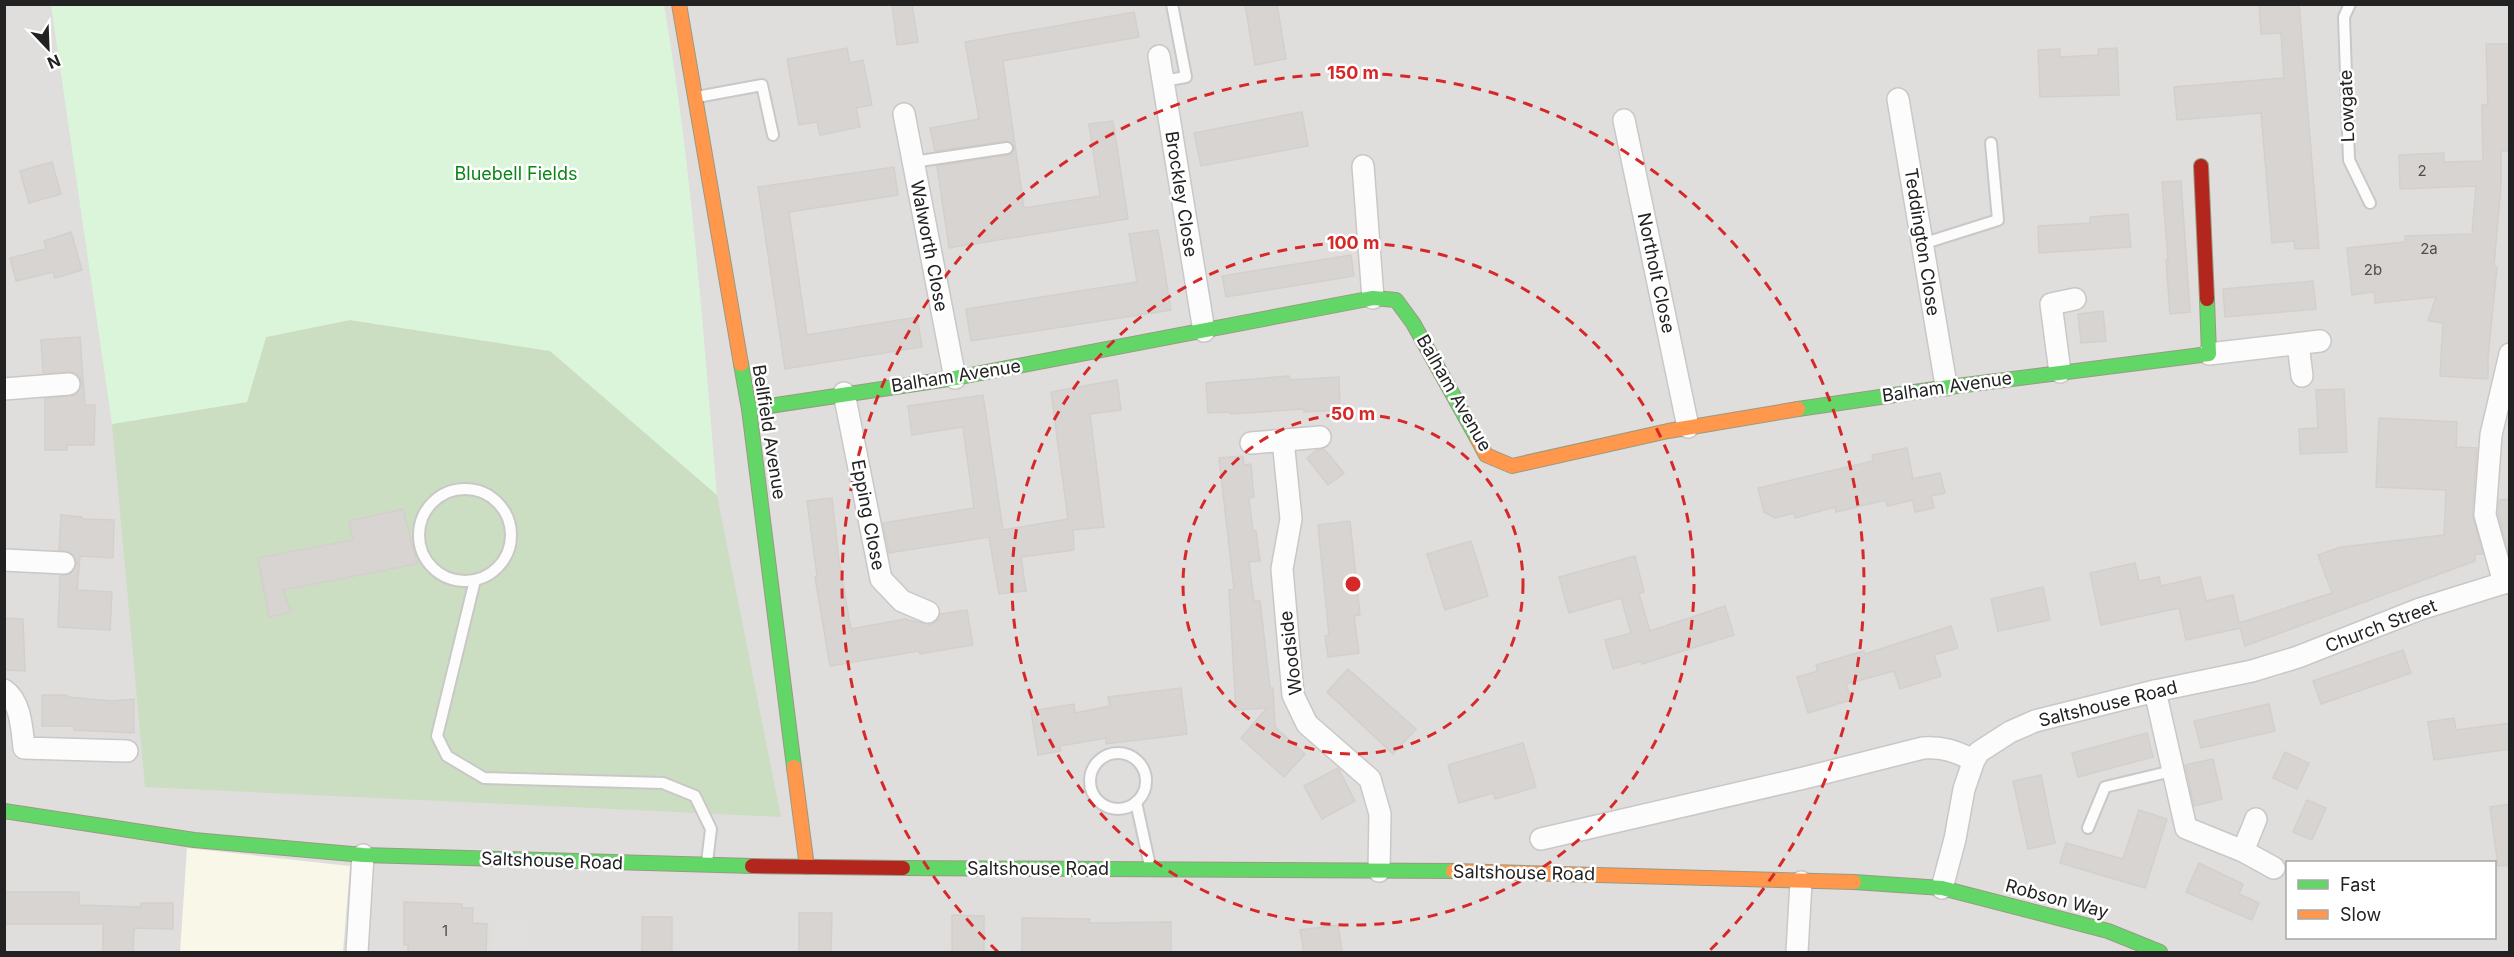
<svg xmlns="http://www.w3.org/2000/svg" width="2514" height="957" viewBox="0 0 2514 957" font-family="Inter,sans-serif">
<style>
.residential{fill:#dfdedc;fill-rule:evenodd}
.education{fill:#f8f7e8}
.forest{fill:#cbdec1}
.park{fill:#daf5da}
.parking{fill:#e0dfde}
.building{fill:#d7d4d2;stroke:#d3d0cc;stroke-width:1.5}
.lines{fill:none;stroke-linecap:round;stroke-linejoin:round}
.lane-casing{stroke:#c9c8c7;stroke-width:14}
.street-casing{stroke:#c9c8c7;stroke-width:24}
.fast-casing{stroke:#999a82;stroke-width:16}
.slow-casing{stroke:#999a82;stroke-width:16}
.jam-casing{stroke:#999a82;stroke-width:16}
.lane{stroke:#fdfcfc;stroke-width:10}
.street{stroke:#fdfcfc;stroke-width:21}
.fast{stroke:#63d668;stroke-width:14}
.slow{stroke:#ff974d;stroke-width:14}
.jam{stroke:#b3261e;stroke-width:14}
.ring{fill:none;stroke:#d62828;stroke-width:3;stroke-dasharray:10 8}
.labels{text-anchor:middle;stroke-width:5;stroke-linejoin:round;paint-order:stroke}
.number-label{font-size:15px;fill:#4f4e4e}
.street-label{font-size:18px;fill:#222;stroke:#fff}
.park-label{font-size:18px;fill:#0c8416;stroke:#fff}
.centre{fill:#d62828;stroke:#fff;stroke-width:3}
.ring-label{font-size:18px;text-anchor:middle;font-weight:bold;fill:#d62828;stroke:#fff;stroke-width:5;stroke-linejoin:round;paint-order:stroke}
</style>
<rect width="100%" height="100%" fill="#f0eeeb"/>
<path class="residential" d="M5,5H2509V952H5ZM2288,862H2494V938H2288Z"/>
<polygon class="education" points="187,848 350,866 343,952 180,952"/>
<polygon class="forest" points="350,320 550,351 717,495 781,817 145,787 112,424 247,402 266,337"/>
<path class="park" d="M51,5H664C692,167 703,331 717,495L550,351L350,320L266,337L247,402L112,424Z"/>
<polygon class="parking" points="494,921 528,921 527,952 493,952"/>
<g class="building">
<polygon points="892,4 912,4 918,42 897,45"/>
<polygon points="1245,4 1277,4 1286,59 1255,65"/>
<polygon points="2259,4 2299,4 2319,248 2295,249 2294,241 2272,243 2261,113 2177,120 2174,87 2284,78 2281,33 2261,34"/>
<polygon points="1134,12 1139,37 1003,61 1024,208 1100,196 1089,124 1113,121 1128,219 949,248 937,166 1008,155 1012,153 1014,147 1012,143 1006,141 935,151 930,128 979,119 965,42"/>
<polygon points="2486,44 2510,44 2510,151 2501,151 2501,186 2494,266 2497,267 2488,357 2488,379 2440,376 2443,323 2428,321 2436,297 2375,303 2374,292 2352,295 2347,248 2405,242 2405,236 2472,234 2476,186 2400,189 2399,155 2444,153 2444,162 2483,161 2482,105 2488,105"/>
<polygon points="847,48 850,63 863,60 872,105 856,108 860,127 820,135 817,122 799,125 787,59"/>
<polygon points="2117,48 2119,95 2040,97 2038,50 2060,49 2060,57 2099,55 2098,49"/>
<polygon points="1302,112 1308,146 1201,166 1194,133"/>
<polygon points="52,162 61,194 29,203 20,171"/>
<polygon points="894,167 898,195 789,212 807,335 917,317 922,347 785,369 758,187"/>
<polygon points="2181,181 2190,312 2170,314 2166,260 2168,260 2162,182"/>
<polygon points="2128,214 2131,247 2039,253 2038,226 2090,223 2090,217"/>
<polygon points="1158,230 1171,310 971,341 966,309 1137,282 1129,234"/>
<polygon points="71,232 82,270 55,278 53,272 16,281 10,258 46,249 44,241"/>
<polygon points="1351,255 1354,276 1226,297 1222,276"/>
<polygon points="2313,281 2316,309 2225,317 2223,289"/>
<polygon points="2103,311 2106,341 2081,343 2078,314"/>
<polygon points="80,337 85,405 95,405 94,445 67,445 67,450 45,450 45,399 76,395 82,384 80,377 74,372 43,373 41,340"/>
<polygon points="1289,376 1290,380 1339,377 1340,410 1304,412 1304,409 1230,414 1230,412 1208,413 1206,383"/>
<polygon points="1117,380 1121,410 1090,414 1104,527 1073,530 1074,550 1021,557 1026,591 999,594 989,537 889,553 883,523 974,508 963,427 912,435 908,406 983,395 1003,530 1068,519 1051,392"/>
<polygon points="2344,389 2347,452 2300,454 2299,429 2318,428 2316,390"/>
<polygon points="2379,418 2457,422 2456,447 2477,448 2472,514 2483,554 2475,554 2475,561 2245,646 2240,628 2186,640 2179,608 2101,625 2090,573 2135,563 2139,581 2159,577 2161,586 2200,577 2206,601 2233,595 2239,623 2332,593 2318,555 2341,547 2444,535 2446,490 2376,487"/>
<polygon points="1907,448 1913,479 1940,473 1945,493 1931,496 1934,508 1915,512 1913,500 1887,506 1886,500 1836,512 1835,507 1795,518 1794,513 1775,518 1764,512 1758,488 1873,461 1872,455"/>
<polygon points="1324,449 1344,473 1328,485 1307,458 1317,450"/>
<polygon points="1243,456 1244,465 1251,464 1254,497 1249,498 1253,531 1256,531 1260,561 1249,562 1254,601 1260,601 1270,688 1273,688 1275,727 1305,754 1284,777 1241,738 1267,708 1236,710 1229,590 1234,589 1219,458"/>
<polygon points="832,498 839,562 851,629 905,619 930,625 936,622 940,614 967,610 973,645 920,654 919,651 830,666 815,577 817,576 807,501"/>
<polygon points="2510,499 2510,551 2508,551 2498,514 2499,500"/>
<polygon points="403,509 417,564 283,590 291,612 269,617 258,558 353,540 349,521"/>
<polygon points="61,515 82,517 82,519 114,520 113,558 80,556 77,590 112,592 110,630 58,627 60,576 70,574 77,563 71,553 59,550"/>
<polygon points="1350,521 1360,615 1354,616 1359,653 1328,657 1325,636 1329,635 1318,525"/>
<polygon points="1471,541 1488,596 1445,610 1427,554"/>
<polygon points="1635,556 1644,592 1639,594 1650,631 1725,606 1734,635 1642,664 1641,661 1613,669 1605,640 1631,633 1621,598 1569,613 1559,577"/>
<polygon points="2043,587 2050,620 1998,631 1991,599"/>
<polygon points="4,618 23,619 25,671 4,670"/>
<polygon points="1951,626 1958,648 1934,655 1941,676 1900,689 1894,671 1846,684 1851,700 1808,713 1797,677 1818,671 1816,665 1864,651 1865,654"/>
<polygon points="2403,650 2411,673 2321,704 2313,681"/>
<polygon points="1348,669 1416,729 1393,754 1327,692"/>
<polygon points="1181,688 1187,734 1106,744 1106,738 1060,746 1061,751 1038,755 1031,711 1074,704 1075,713 1110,706 1108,697"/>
<polygon points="42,695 67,695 67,697 112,701 134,699 134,733 74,730 74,726 42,726"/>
<polygon points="2269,704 2275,731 2201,748 2194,721"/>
<polygon points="2454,718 2456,730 2510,723 2510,749 2434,760 2428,722"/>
<polygon points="2147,733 2153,757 2078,777 2072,753"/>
<polygon points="1523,743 1536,787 1495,799 1493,793 1459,803 1448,765"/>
<polygon points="2285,752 2309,763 2297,789 2273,778"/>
<polygon points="2213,759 2222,799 2194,806 2185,765"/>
<polygon points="1338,768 1355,801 1322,819 1304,786"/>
<polygon points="2041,775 2055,843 2028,849 2013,781"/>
<polygon points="2307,800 2326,808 2312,840 2293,832"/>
<polygon points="2510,804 2510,865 2498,866 2490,807"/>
<polygon points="2139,810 2167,819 2145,888 2060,863 2066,843 2123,859"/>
<polygon points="2199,863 2243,884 2239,894 2259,903 2252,920 2186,892"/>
<polygon points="4,892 79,892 79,905 141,907 141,903 173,903 173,929 134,928 133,952 103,952 103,924 4,924"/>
<polygon points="404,902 462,904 462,908 473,908 472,923 487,924 486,952 408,952 408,945 404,945"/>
<polygon points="799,913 832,913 831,952 799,952"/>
<polygon points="952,915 984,916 984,952 952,952"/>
<rect x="642" y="917" width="30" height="35"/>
<polygon points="1022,918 1090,919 1089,923 1171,922 1171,952 1022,952"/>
<polygon points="1338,925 1342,952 1304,952 1300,930"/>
</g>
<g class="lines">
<g class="lane-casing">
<g id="lane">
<polyline points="2350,4 2344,17 2349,160 2370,203"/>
<polyline points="1163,81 1186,77 1172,4"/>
<polyline points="697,97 762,85 773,135"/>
<polyline points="913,162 1007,148"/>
<polyline points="1922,244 1998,220 1991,143"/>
<circle cx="465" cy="535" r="46"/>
<polyline points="475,580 437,736 447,756 484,778 663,783 695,796 711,829 707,862"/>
<circle cx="1118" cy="781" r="28"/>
<polyline points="1136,802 1150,866"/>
<polyline points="2088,828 2105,787 2172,771"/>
</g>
</g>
<g class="street-casing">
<g id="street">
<polyline points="1159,56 1204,331"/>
<polyline points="1898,99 1946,385"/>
<polyline points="904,114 955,378"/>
<polyline points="1624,120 1688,427"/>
<polyline points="1363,166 1373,298"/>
<polyline points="2298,344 2302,376"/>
<polyline points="2209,354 2320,341"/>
<polyline points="2060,372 2051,304 2075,299"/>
<polyline points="4,389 69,384"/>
<polyline points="844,393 881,579 902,601 928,612"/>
<polyline points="1283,440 1291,519 1282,569 1293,695 1307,724 1370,779 1380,814 1379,871"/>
<polyline points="1251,443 1320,437"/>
<polyline points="4,560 64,563"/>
<polyline points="2504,583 2485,515 2491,435 2510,354"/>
<path d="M4,690C21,701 22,730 24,748L127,751"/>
<polyline points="2155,691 2186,828 2243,851 2274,868"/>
<path d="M1541,839L1804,778L1923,748C1943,746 1956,752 1974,760"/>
<polyline points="2243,851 2256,819"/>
<polyline points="1942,888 1955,839 1964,789 1974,760 1979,752 2010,732 2035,721 2155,691 2252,671 2298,657 2420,609 2510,581"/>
<polyline points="357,952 363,855"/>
<polyline points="1797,952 1801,882"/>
</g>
</g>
<g class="fast-casing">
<g id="fast">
<polyline points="741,364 749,409 794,767"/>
<polyline points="749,409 955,378 1373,298 1396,300 1413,323 1477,438"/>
<polyline points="1798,409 1949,387 2209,354 2207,299"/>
<polyline points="4,811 194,840 363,855 752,866"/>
<polyline points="903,868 1453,871"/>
<polyline points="1854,882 1942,888 2108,931 2160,952"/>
</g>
</g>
<g class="slow-casing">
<g id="slow">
<polyline points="679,4 741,364"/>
<polyline points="1477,438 1486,455 1512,466 1668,431 1798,409"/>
<polyline points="794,767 807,867"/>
<polyline points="1453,871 1854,882"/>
</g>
</g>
<g class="jam-casing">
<g id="jam">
<polyline points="2201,166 2207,299"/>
<polyline points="752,866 903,868"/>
</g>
</g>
<use href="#lane" class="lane"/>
<use href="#street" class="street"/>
<use href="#fast" class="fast"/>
<use href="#slow" class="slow"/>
<use href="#jam" class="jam"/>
</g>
<g class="ring">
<circle cx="1353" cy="584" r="170"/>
<circle cx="1353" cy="584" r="341"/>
<path d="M998 952A511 511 0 1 1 1708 952"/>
</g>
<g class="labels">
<g class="number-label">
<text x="2422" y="176">2</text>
<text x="2429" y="254">2a</text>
<text x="2373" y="275">2b</text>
<text x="445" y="936">1</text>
</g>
<g class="street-label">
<text transform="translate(2347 106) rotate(-92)" y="6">Lowgate</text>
<text transform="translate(1181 194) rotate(81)" y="6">Brockley Close</text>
<text transform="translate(1922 242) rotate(81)" y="6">Teddington Close</text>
<text transform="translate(929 246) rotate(79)" y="6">Walworth Close</text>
<text transform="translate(1656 273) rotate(78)" y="6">Northolt Close</text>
<text transform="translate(956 376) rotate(-9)" y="6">Balham Avenue</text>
<text transform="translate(1947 387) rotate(-8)" y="6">Balham Avenue</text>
<text transform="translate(1454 393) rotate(60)" y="6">Balham Avenue</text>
<text transform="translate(769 432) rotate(81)" y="6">Bellfield Avenue</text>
<text transform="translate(868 515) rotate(79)" y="6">Epping Close</text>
<text transform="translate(2381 626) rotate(-21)" y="6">Church Street</text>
<text transform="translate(1291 653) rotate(-97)" y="6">Woodside</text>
<text transform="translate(2108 704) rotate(-14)" y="6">Saltshouse Road</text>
<text transform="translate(552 861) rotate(2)" y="6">Saltshouse Road</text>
<text x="1038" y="875">Saltshouse Road</text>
<text transform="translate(1524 873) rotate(1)" y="6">Saltshouse Road</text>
<text transform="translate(2057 899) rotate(15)" y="6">Robson Way</text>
</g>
<g class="park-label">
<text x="516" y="180">Bluebell Fields</text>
</g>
</g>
<circle cx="1353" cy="584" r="9" class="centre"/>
<g class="ring-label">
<text x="1353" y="79">150 m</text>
<text x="1353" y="249">100 m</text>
<text x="1353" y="420">50 m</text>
</g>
<rect width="2514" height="957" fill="none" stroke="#222222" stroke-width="12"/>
<rect x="2286" y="861" width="210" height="78" fill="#ffffff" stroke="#a7a7a7" stroke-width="1.5"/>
<rect x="2298" y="880" width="30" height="9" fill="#63d668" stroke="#a7a7a7" stroke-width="1.5"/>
<text x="2340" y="891" font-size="18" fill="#222222">Fast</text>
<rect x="2298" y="910" width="30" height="9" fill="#ff974d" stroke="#a7a7a7" stroke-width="1.5"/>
<text x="2340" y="921" font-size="18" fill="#222222">Slow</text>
<g transform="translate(48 48) rotate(157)" stroke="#ffffff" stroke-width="4.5" paint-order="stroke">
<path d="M0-4.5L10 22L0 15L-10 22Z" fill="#222222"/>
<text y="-9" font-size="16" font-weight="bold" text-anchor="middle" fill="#222222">N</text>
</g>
</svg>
